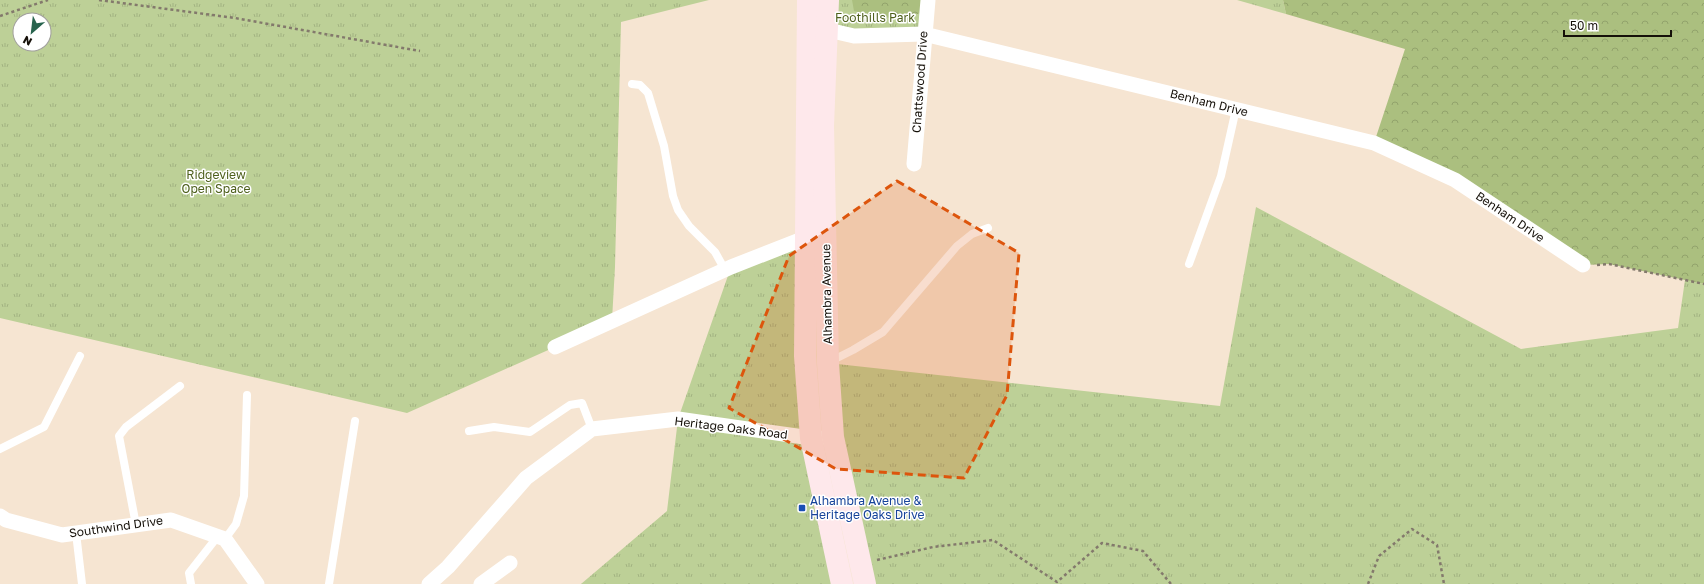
<svg xmlns="http://www.w3.org/2000/svg" width="1704" height="584" viewBox="0 0 1704 584" font-family="'Golos Text',sans-serif">
<style>
.grass{fill:url(#grass-tufts);fill-rule:evenodd}
.forest{fill:url(#forest-crowns)}
.lines{fill:none;stroke-linecap:round;stroke-linejoin:round}
.path{stroke:#83796c;stroke-width:2.5;stroke-dasharray:3 3;stroke-linecap:butt}
.lane{stroke:#fff;stroke-width:8}
.street{stroke:#fff;stroke-width:15}
.secondary{stroke:#fee8eb;stroke-width:22}
.marked{fill:#dd550c;fill-opacity:0.2;stroke:#dd550c;stroke-width:3;stroke-dasharray:8 5;stroke-linejoin:round}
.transit-dot{fill:#1a4fb4;stroke:#fff;stroke-width:1.5}
.labels{text-anchor:middle;stroke-width:3;stroke-linejoin:round;paint-order:stroke}
.park-label{font-size:12px;fill:#4e601c;stroke:#fff}
.street-label{font-size:12px;fill:#151009;stroke:#fff}
.transit-label{font-size:12px;fill:#164399;stroke:#fff;text-anchor:start}
</style>
<defs>
<pattern id="grass-tufts" width="24" height="20" patternUnits="userSpaceOnUse"><rect width="24" height="20" fill="#bdd097"/><path d="M3 7l-1-3M5 7V3M7 7l1-3M15 17l-1-3M17 17v-4M19 17l1-3" fill="none" stroke="#a2b281"/></pattern>
<pattern id="forest-crowns" width="20" height="18" patternUnits="userSpaceOnUse"><rect width="20" height="18" fill="#abbf7f"/><path d="M2 6a3 3 0 1 1 6 0M12 15a3 3 0 1 1 6 0" fill="none" stroke="#92a36c"/></pattern>
</defs>
<rect width="100%" height="100%" fill="#f6e5d2"/>
<g class="grass">
<path d="M0,0H709L621,22L615,267L612,320L555,347L407,413L0,318ZM20,20H44V44H20Z"/>
<polygon points="828,0 928,0 924,34 828,30"/>
<polygon points="1237,0 1283,0 1286,14"/>
<polygon points="1256,207 1521,349 1678,328 1685,280 1704,284 1704,584 865,584 828,363 1220,406"/>
<polygon points="805,238 805,356 842,584 581,584 667,511 678,419 731,267"/>
</g>
<g class="forest">
<polygon points="852,0 928,0 926,12 895,19 854,11"/>
<polygon points="1283,0 1704,0 1704,284 1609,264 1583,265 1455,180 1374,143 1405,49 1286,14"/>
</g>
<g class="lines">
<g class="path">
<polyline points="99,0 235,18 420,51"/>
<polyline points="0,16 48,0"/>
<polyline points="1597,265 1609,264 1704,284"/>
<polyline points="877,560 933,547 993,540 1057,582 1102,543 1143,551 1171,584"/>
<polyline points="1368,584 1379,556 1412,529 1437,545 1444,584"/>
</g>
<g class="lane">
<polyline points="632,84 640,85 648,93 664,146 673,196 678,210 689,226 715,252 725,270"/>
<polyline points="1189,264 1221,176 1236,109"/>
<polyline points="829,362 853,350 883,332 957,246 972,234 988,228"/>
<polyline points="469,431 494,427 530,432 570,405 582,403 592,429"/>
<polyline points="0,449 44,427 80,356"/>
<polyline points="136,525 119,436 126,427 180,386"/>
<polyline points="76,533 82,584"/>
<polyline points="225,539 236,524 244,496 247,395"/>
<polyline points="191,584 189,573 218,536"/>
<polyline points="329,584 355,421"/>
</g>
<g class="street">
<polyline points="818,32 828,30 854,36 924,34 1374,143 1455,180 1583,265"/>
<polyline points="914,164 928,0"/>
<polyline points="555,347 731,267 805,238"/>
<polyline points="0,516 6,520 62,535 171,520 225,539 257,584"/>
<polyline points="429,584 448,567 526,478 592,429 678,419 811,438 820,438"/>
<polyline points="481,584 510,563"/>
</g>
<g class="secondary">
<polyline points="808,0 805,356 811,438 842,584"/>
<polyline points="828,0 823,126 828,363 833,437 865,584"/>
</g>
</g>
<path class="marked" d="M897,181L1019,253L1007,395L964,478L836,469L729,408L789,256Z"/>
<rect class="transit-dot" x="798" y="504" width="8" height="8" rx="2"/>
<g class="labels">
<g class="park-label">
<text x="875" y="22">Foothills Park</text>
<text x="216" y="179">Ridgeview<tspan x="216" dy="14">Open Space</tspan></text>
</g>
<g class="street-label">
<text transform="translate(920 82) rotate(-86)" y="4">Chattswood Drive</text>
<text transform="translate(1209 103) rotate(14)" y="4">Benham Drive</text>
<text transform="translate(1510 217) rotate(34)" y="4">Benham Drive</text>
<text transform="translate(827 294) rotate(-91)" y="4">Alhambra Avenue</text>
<text transform="translate(731 428) rotate(7)" y="4">Heritage Oaks Road</text>
<text transform="translate(116 527) rotate(-8)" y="4">Southwind Drive</text>
</g>
<g class="transit-label">
<text x="810" y="505">Alhambra Avenue &amp;<tspan x="810" dy="14">Heritage Oaks Drive</tspan></text>
</g>
</g>
<g transform="translate(32 32) rotate(208)"><circle r="19" fill="#ffffff" stroke="#a19f9d"/>
<path d="M0-3L7 15L0 10L-7 15Z" fill="#28644e"/>
<text y="-6" font-size="11" font-weight="bold" text-anchor="middle" fill="#151009">N</text>
</g>
<path d="M1564 30v6h107v-6" fill="none" stroke="#151009" stroke-width="2"/>
<text x="1570" y="30" font-size="12" fill="#151009" stroke="#ffffff" stroke-width="3" paint-order="stroke">50 m</text>
</svg>
